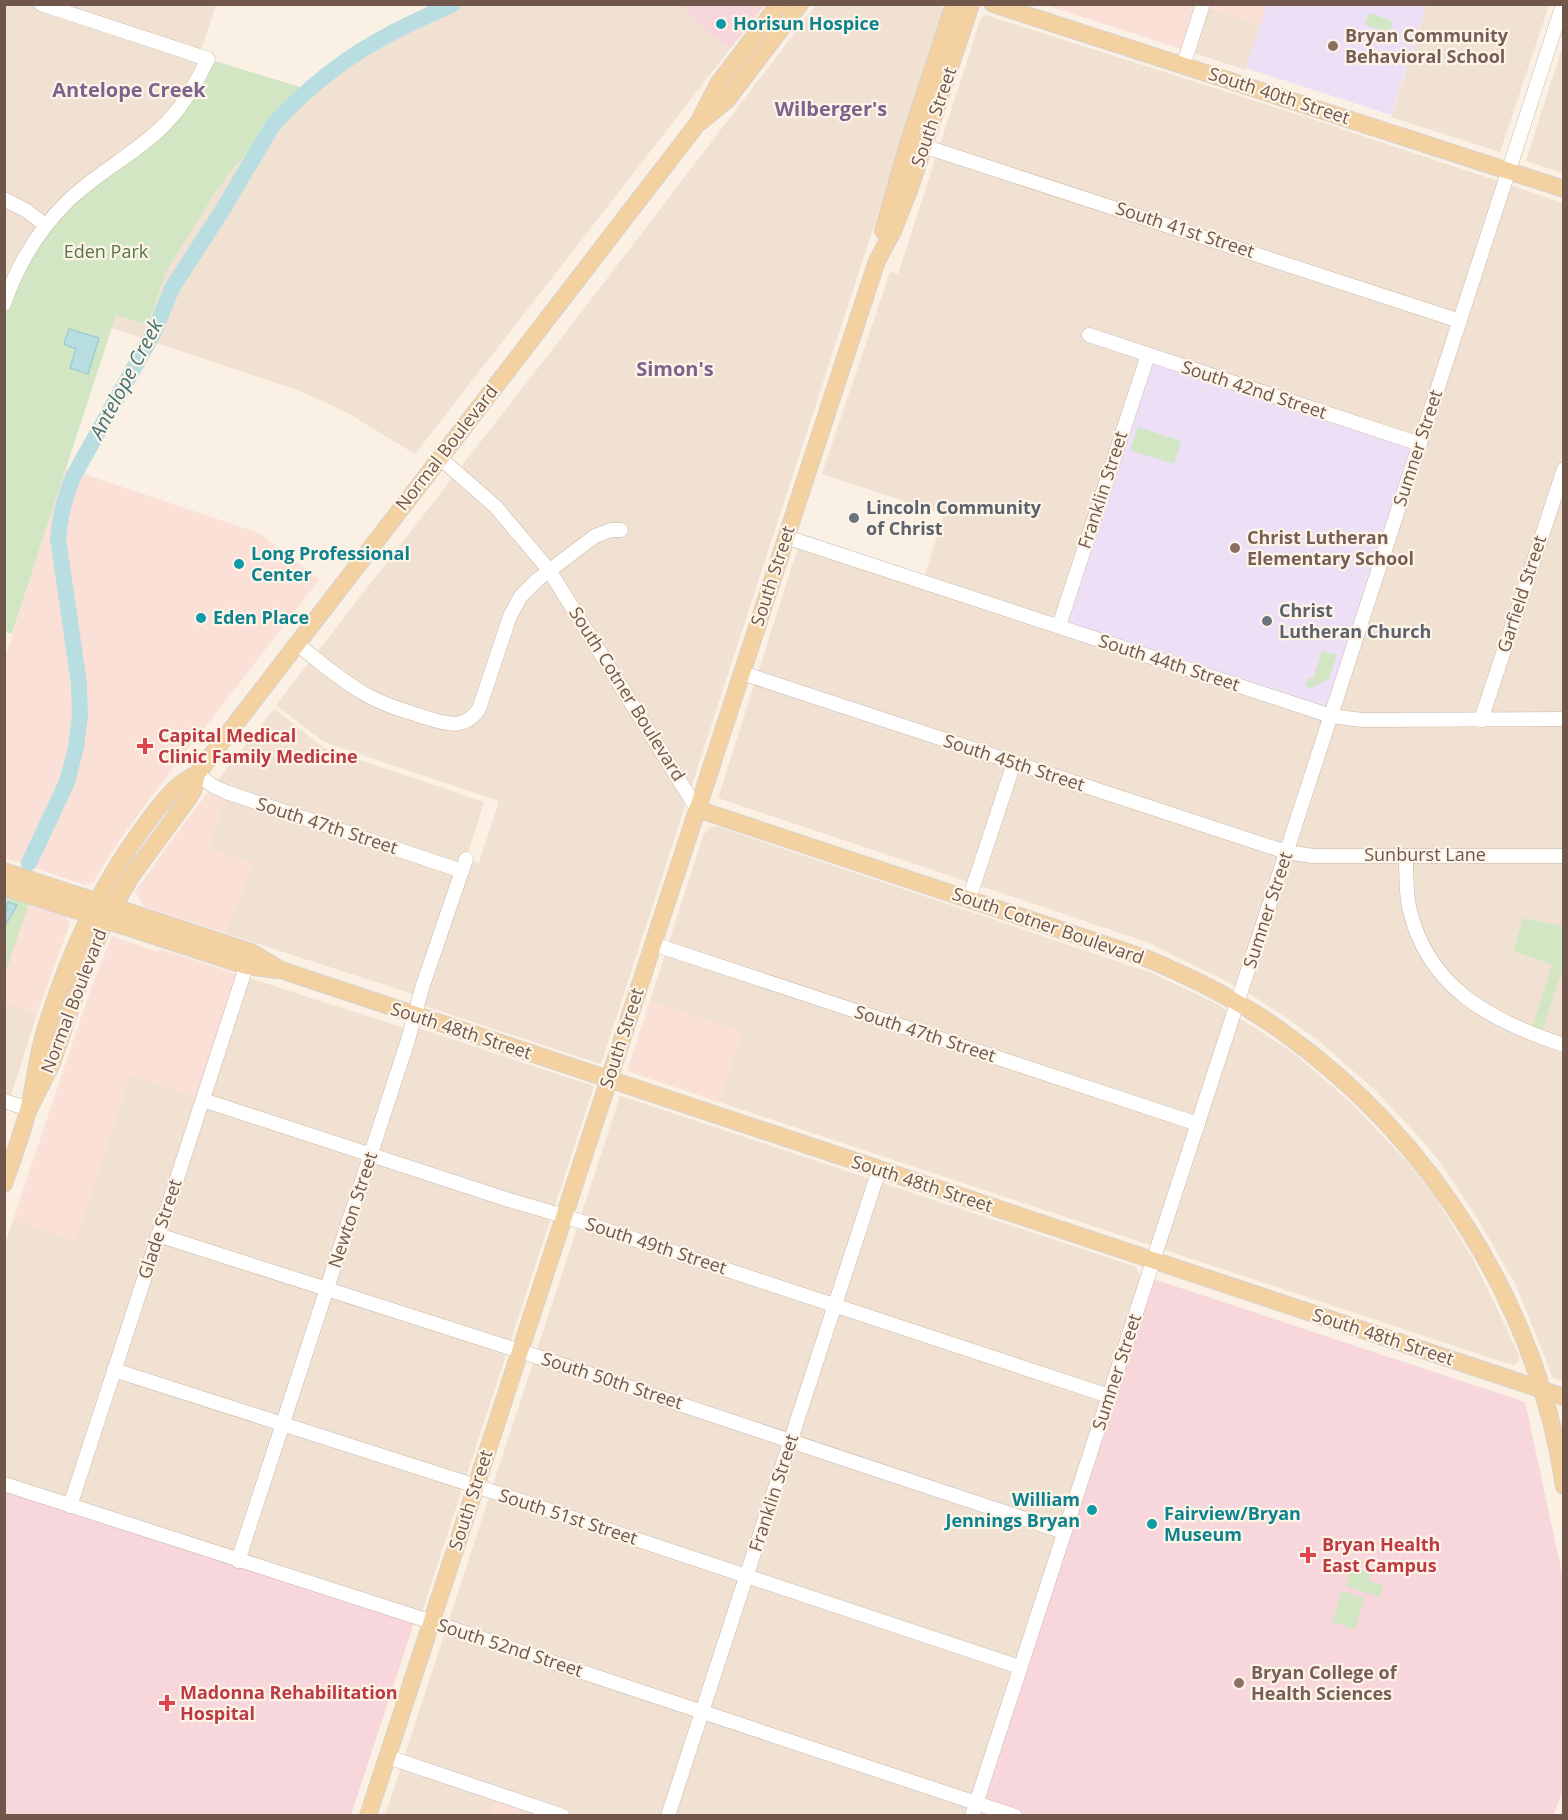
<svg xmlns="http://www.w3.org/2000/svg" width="1568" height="1820" viewBox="0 0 1568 1820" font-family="'Open Sans',sans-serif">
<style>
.residential{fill:#f1e1d2}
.commercial{fill:#fae0d7}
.education{fill:#ede0f6}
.medical{fill:#f7d7dc}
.green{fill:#d3e6c3}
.water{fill:#b9dee2;stroke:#a0cdd3;stroke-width:1.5}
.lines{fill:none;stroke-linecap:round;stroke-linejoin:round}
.river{stroke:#b9dee2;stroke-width:16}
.minor-casing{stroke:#cab7aa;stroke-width:15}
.major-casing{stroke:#d7d0cd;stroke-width:18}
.minor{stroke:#fff;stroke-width:14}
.major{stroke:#f4d1a0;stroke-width:16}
.culture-dot{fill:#0f9aa8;stroke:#fdf4e8;stroke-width:2}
.education-dot{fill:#8d6e63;stroke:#fdf4e8;stroke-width:2}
.worship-dot{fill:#6b7280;stroke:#fdf4e8;stroke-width:2}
.health-dot{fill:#e0444e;stroke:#fdf4e8;stroke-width:2}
.labels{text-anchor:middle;stroke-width:4.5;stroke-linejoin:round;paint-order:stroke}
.culture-label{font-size:18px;font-weight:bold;fill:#0d838f;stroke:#fdf4e8;text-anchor:start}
.education-label{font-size:18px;font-weight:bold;fill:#785e54;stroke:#fdf4e8;text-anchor:start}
.street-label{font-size:18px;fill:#70564b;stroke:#fdf4e8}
.park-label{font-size:18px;fill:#547544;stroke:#fdf4e8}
.worship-label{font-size:18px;font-weight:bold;fill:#5b616d;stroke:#fdf4e8;text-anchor:start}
.health-label{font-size:18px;font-weight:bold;fill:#be3a42;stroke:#fdf4e8;text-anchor:start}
.neighbourhood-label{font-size:20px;font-weight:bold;fill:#7c638c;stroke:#fdf4e8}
.water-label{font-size:20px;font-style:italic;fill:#43747b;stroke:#fdf4e8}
</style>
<rect width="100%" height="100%" fill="#faf0e3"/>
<g class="residential">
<polygon points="5,5 216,5 199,56 198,79 5,304"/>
<polygon points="429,5 679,5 702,28 730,49 415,454 346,412 297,390 112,328 116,315 148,325 166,272 199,216 236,165 279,123 317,92 360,47"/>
<polygon points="816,5 940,5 944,11 601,1064 418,1004 419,996 225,933 234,908 237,909 208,848 226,793 213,786 274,709 324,748 484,802 466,859 479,863 499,801 324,742 276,705 580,314"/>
<polygon points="1427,5 1549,5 1500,152 1391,117"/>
<polygon points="1203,6 1261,25 1246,70 1188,51"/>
<polygon points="985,15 1312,119 1563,203 1563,926 1523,918 1513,951 1552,965 1531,1034 1563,968 1563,1381 1553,1378 1516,1285 1476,1216 1443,1166 1423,1141 1376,1091 1319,1041 1287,1018 1242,989 1147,942 718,798 800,541 923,581 944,514 822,474 890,272 898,274 981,18"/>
<polygon points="1563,45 1564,173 1563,173 1526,161"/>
<polygon points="716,826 1152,973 1215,1003 1269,1037 1296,1055 1351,1103 1409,1164 1434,1195 1473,1259 1519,1355 1519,1361 1514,1365 1503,1362 719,1102 742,1032 650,1001 703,836 708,829"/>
<polygon points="243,976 410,1030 412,1026 594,1086 420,1618 5,1484 4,1247 13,1220 76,1241 130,1075"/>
<polygon points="5,1003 37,1014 5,1114"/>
<polygon points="620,1096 1136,1267 1139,1274 1147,1277 972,1815 518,1816 522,1802 497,1794 490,1815 385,1816"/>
</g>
<g class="commercial">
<polygon points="1045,5 1267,5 1261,25 1203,6 1188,51"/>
<polygon points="66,468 259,533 319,580 152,796 118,842 93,882 85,885 5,858 5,658"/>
<polygon points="213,786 226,792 208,848 252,863 237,909 234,909 225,933 144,907 135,892 168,845"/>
<polygon points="29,905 64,916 70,923 37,1014 5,1003 4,973"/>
<polygon points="112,936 158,952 160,949 243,976 203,1100 130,1075 76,1241 13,1220 90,991"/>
<polygon points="650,1001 742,1032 719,1102 627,1071"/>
<polygon points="497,1794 523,1802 518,1815 490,1816"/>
</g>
<g class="education">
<polygon points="1267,5 1427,5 1391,115 1246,68"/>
<polygon points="1148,355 1420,444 1331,716 1059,626"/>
</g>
<g class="medical">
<polygon points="679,5 765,5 730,49 702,28"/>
<polygon points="1147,1277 1525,1402 1563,1578 1564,1786 1554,1815 1015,1816 976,1803"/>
<polygon points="5,1484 416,1617 351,1815 5,1816"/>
</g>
<g class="green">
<polygon points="1369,13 1393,21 1389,33 1365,25"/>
<polygon points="208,59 317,92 279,123 236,165 211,199 166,272 148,325 116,315 12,634 5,632 4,304 45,225 160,130"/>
<polygon points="1138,427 1181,441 1174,464 1130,450"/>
<polygon points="1322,651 1337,655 1329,679 1311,688 1305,686 1308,678 1313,679"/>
<polygon points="4,888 32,896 5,973"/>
<polygon points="1523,918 1563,926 1563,968 1540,1037 1530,1034 1552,965 1513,951"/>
<polygon points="1352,1566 1372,1573 1370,1581 1383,1585 1379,1597 1346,1586"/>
<polygon points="1342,1591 1365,1598 1355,1629 1332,1622"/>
</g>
<g class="water">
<polygon points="69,329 99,338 88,374 70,368 76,349 64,344"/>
<polygon points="8,902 17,905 5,926 5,915"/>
</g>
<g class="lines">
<path class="river" d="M29,863L67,782L76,747L80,715L79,684L58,538C60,515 65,496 74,475L154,332L172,288L220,214L273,125C306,89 347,56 390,34C410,23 432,14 453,4"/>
<g class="minor-casing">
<g id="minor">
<polyline points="1183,66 1203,4"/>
<polyline points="914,143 1460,321"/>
<polyline points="4,199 27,211 45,225"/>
<path d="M4,304C18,263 38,230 69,200C96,174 131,156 159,130C181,110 195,85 208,59L41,4"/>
<polyline points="1089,335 1420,444"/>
<polyline points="440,458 496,507 549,570 697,809"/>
<polyline points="786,537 1331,716 1362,720 1564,719"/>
<polyline points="1059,626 1148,355"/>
<path d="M297,644C319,661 340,680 365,694C382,704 402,710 421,716C443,723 463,732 479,709L510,616L521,596L537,580L595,536L611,530H621"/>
<polyline points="742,673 1286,852 1313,856 1564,856"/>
<polyline points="1481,720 1564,469"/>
<polyline points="197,774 213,786 226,792 462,871"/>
<path d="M1406,856C1406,873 1406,890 1409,907C1427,988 1491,1021 1564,1045"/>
<polyline points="969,899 1014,763"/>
<polyline points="653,944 1198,1124"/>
<polyline points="203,1100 509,1200 564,1216 1109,1396"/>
<polyline points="4,1101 29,1109"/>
<polyline points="158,1235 520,1351 1064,1532"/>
<polyline points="114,1370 476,1486 1020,1667"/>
<polyline points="4,1484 432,1622 1015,1816"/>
<polyline points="70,1506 249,958"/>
<polyline points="238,1561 408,1040 422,988 466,859"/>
<polyline points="388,1757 563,1816"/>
<polyline points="668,1816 879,1170"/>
<polyline points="972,1816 1563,4"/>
</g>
</g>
<g class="major-casing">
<g id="major">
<polyline points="993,4 1564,189"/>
<polyline points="699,123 727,100 800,4"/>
<polyline points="883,231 909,141 954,4"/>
<path d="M697,809L1148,959C1195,979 1242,1002 1284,1033C1432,1139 1537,1305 1564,1486"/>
<polyline points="4,871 251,952 281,970 1564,1397"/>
<polyline points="4,887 246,966 277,970"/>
<polyline points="29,1109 52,1063 85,966 106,920 130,878 188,799 193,791 197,774 698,123 718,84 779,4"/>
<path d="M4,1184C12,1160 22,1135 28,1110C35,1086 36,1062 43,1038C65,962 96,892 143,828C159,807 173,785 197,774"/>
<polyline points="368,1816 845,358 877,261 893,231 910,188 971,4"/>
</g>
</g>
<use href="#minor" class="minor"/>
<use href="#major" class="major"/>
</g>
<g class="culture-dot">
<circle cx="721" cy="24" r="6"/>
<circle cx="239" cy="564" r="6"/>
<circle cx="201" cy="618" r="6"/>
<circle cx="1092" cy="1510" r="6"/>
<circle cx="1152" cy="1524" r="6"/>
</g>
<g class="education-dot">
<circle cx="1333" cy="46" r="6"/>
<circle cx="1235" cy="548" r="6"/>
<circle cx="1239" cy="1683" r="6"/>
</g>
<g class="worship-dot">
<circle cx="854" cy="518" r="6"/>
<circle cx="1267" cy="621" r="6"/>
</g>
<g class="health-dot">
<path d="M142 737h6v6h6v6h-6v6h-6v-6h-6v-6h6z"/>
<path d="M1305 1546h6v6h6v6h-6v6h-6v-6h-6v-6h6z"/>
<path d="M164 1694h6v6h6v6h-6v6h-6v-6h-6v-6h6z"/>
</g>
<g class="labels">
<g class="culture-label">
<text x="733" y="30">Horisun Hospice</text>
<text x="251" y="560">Long Professional<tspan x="251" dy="21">Center</tspan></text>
<text x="213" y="624">Eden Place</text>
<text x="1080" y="1506" text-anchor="end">William<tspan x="1080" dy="21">Jennings Bryan</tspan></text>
<text x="1164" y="1520">Fairview/Bryan<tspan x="1164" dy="21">Museum</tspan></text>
</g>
<g class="education-label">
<text x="1345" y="42">Bryan Community<tspan x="1345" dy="21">Behavioral School</tspan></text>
<text x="1247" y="544">Christ Lutheran<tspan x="1247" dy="21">Elementary School</tspan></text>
<text x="1251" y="1679">Bryan College of<tspan x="1251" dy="21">Health Sciences</tspan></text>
</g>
<g class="street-label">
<text transform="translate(1279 96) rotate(18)" y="6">South 40th Street</text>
<text transform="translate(934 117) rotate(-71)" y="6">South Street</text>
<text transform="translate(1185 230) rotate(18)" y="6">South 41st Street</text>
<text transform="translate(1254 390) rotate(18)" y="6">South 42nd Street</text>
<text transform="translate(447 448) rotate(-52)" y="6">Normal Boulevard</text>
<text transform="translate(1418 448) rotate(-72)" y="6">Sumner Street</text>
<text transform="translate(1103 490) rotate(-72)" y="6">Franklin Street</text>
<text transform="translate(773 576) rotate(-72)" y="6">South Street</text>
<text transform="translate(1522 594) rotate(-72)" y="6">Garfield Street</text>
<text transform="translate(1169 663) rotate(18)" y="6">South 44th Street</text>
<text transform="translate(627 694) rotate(58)" y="6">South Cotner Boulevard</text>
<text transform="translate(1014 763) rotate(18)" y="6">South 45th Street</text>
<text transform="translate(327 826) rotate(18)" y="6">South 47th Street</text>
<text x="1425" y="861">Sunburst Lane</text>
<text transform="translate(1268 910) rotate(-72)" y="6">Sumner Street</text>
<text transform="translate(1048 926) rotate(19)" y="6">South Cotner Boulevard</text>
<text transform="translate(74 1001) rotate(-69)" y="6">Normal Boulevard</text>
<text transform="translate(461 1031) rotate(18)" y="6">South 48th Street</text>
<text transform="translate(925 1034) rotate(18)" y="6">South 47th Street</text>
<text transform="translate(622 1038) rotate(-72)" y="6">South Street</text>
<text transform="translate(922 1184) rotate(18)" y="6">South 48th Street</text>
<text transform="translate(353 1210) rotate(-72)" y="6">Newton Street</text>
<text transform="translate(160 1229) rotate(-72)" y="6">Glade Street</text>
<text transform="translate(656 1246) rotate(18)" y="6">South 49th Street</text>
<text transform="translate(1383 1337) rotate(18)" y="6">South 48th Street</text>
<text transform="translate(1117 1372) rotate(-72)" y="6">Sumner Street</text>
<text transform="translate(612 1381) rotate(18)" y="6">South 50th Street</text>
<text transform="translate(774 1493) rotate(-72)" y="6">Franklin Street</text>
<text transform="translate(471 1500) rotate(-72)" y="6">South Street</text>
<text transform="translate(568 1517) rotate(18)" y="6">South 51st Street</text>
<text transform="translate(510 1648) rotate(18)" y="6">South 52nd Street</text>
</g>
<g class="park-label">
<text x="106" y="258">Eden Park</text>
</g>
<g class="worship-label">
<text x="866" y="514">Lincoln Community<tspan x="866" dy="21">of Christ</tspan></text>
<text x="1279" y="617">Christ<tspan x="1279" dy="21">Lutheran Church</tspan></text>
</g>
<g class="health-label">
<text x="158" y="742">Capital Medical<tspan x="158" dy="21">Clinic Family Medicine</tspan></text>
<text x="1322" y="1551">Bryan Health<tspan x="1322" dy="21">East Campus</tspan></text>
<text x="180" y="1699">Madonna Rehabilitation<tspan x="180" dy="21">Hospital</tspan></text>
</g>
<g class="neighbourhood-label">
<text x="129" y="97">Antelope Creek</text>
<text x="831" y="116">Wilberger's</text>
<text x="675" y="376">Simon's</text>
</g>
<g class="water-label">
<text transform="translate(126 379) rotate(-62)" y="7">Antelope Creek</text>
</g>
</g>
<rect width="1568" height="1820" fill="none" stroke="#70564b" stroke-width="12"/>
</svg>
